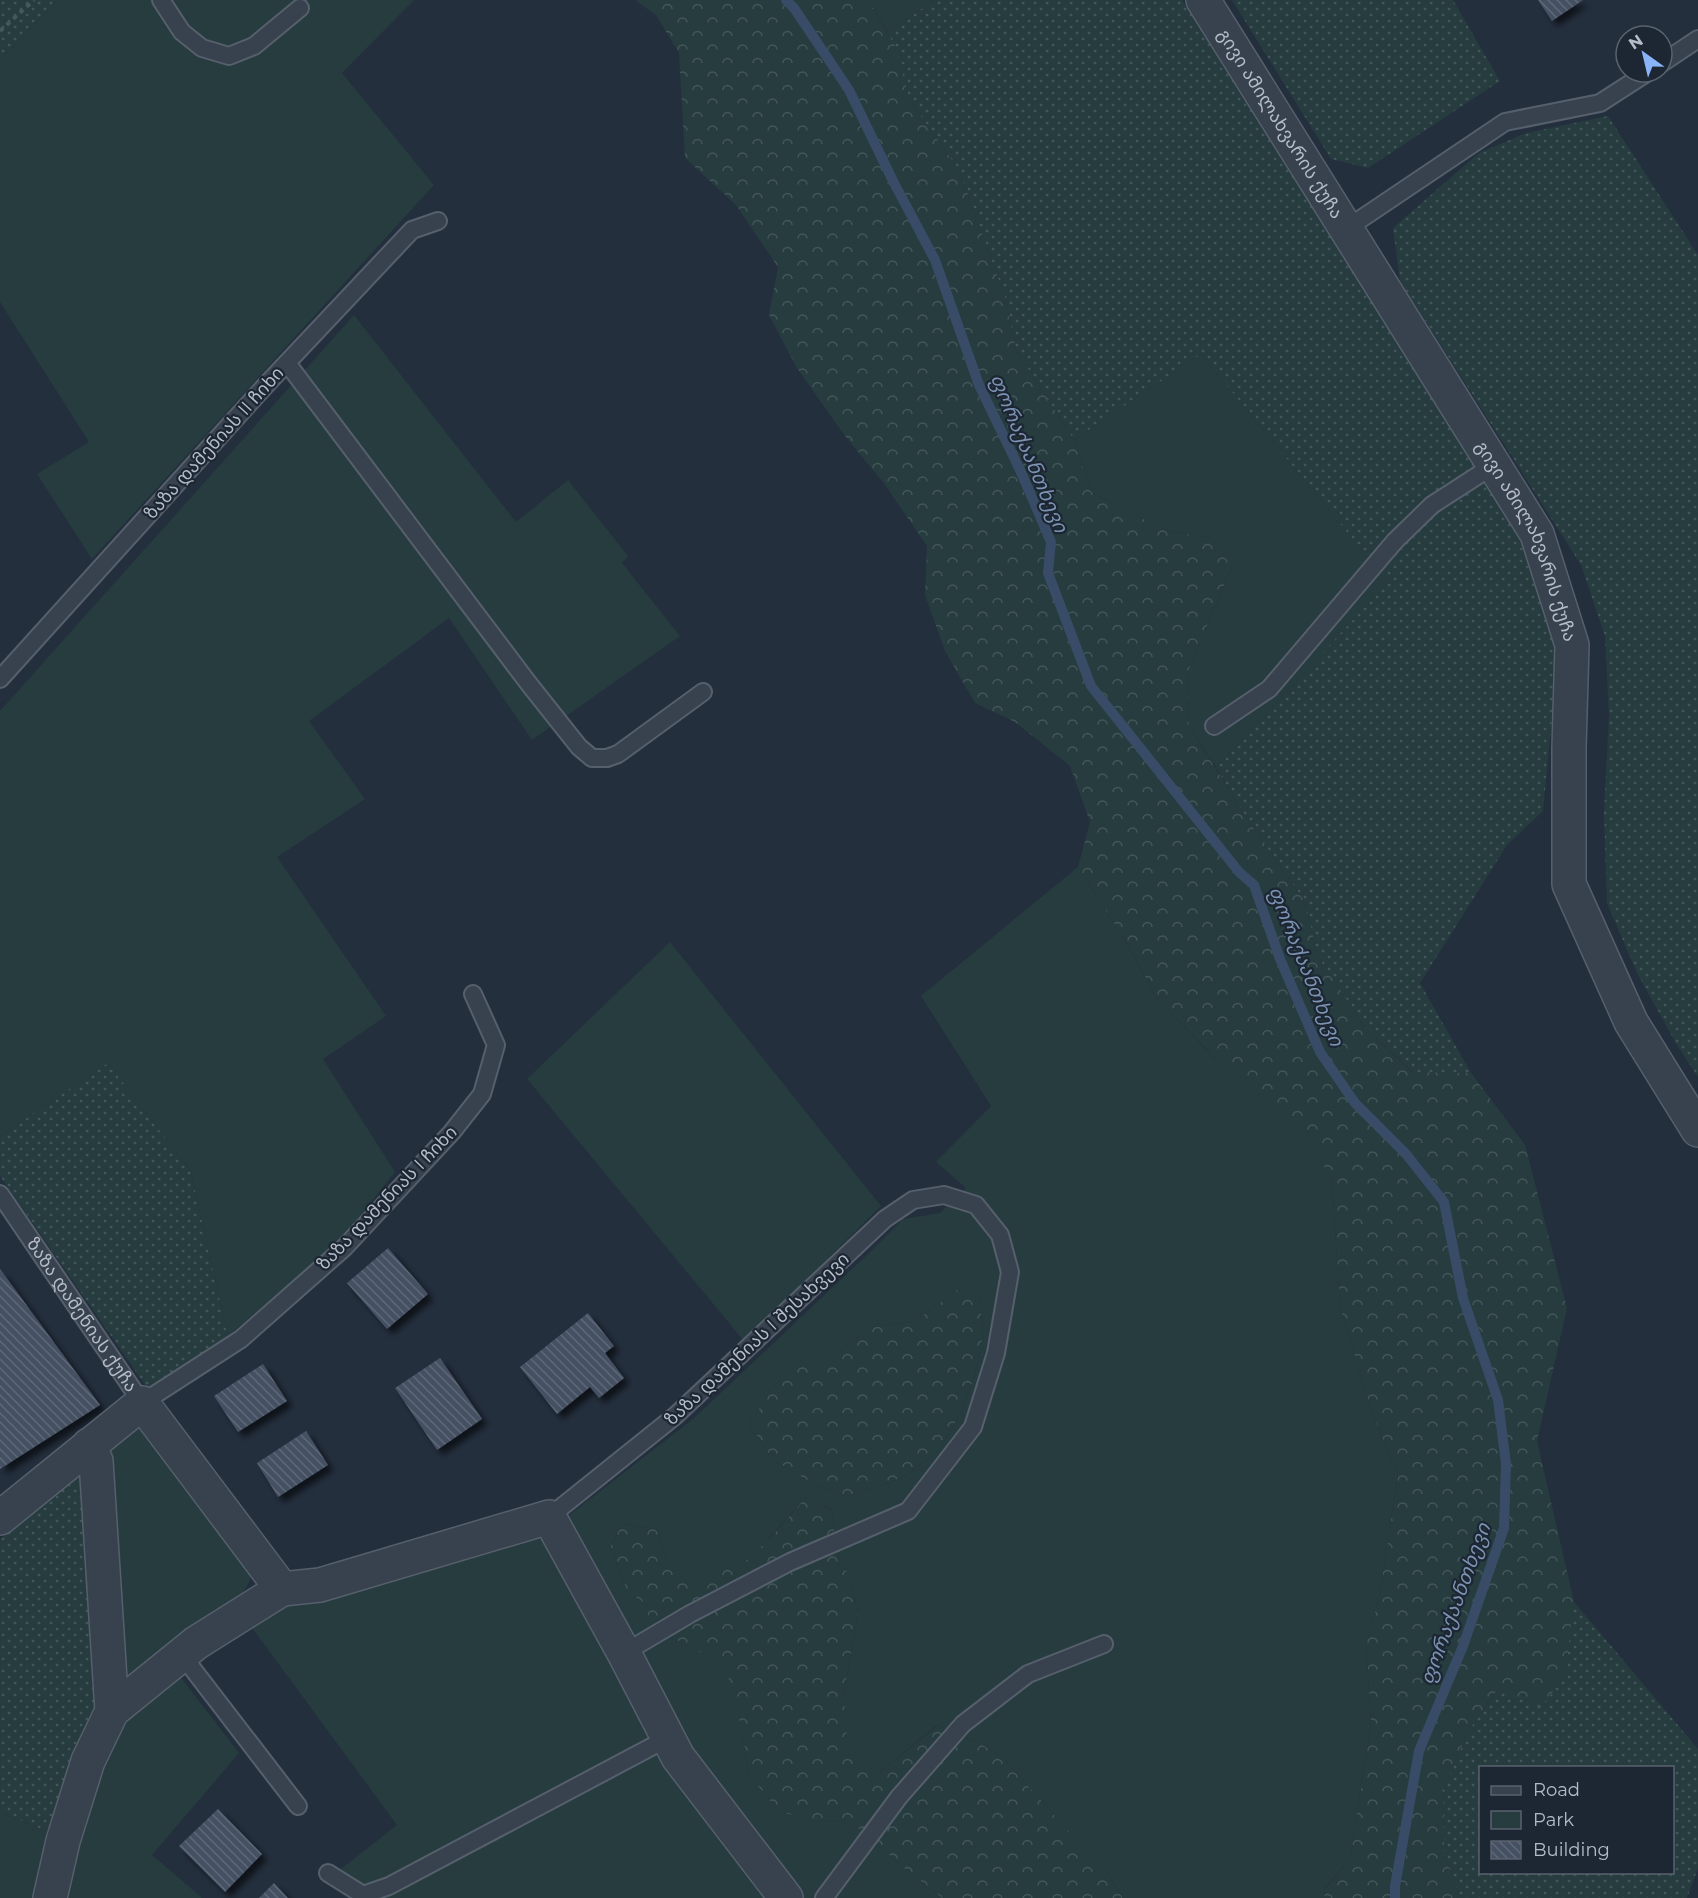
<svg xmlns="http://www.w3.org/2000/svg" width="1698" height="1898" viewBox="0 0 1698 1898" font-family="Montserrat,'Noto Sans Georgian',sans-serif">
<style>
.grass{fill:url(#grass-dots);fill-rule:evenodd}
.forest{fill:url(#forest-crowns)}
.green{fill:#263c3f;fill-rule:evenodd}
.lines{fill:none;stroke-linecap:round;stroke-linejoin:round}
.stream{stroke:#394c67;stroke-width:10}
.building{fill:url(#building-back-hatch);filter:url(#shadow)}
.lane-casing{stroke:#565f6c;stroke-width:20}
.street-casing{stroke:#565f6c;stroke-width:36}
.path{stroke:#44595c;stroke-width:4;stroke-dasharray:4.5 4.5;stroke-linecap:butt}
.lane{stroke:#38414e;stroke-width:16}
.street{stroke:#38414e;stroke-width:33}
.labels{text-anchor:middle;stroke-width:4.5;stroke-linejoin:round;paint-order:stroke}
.street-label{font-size:18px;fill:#b4bcc9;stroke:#1d2633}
.water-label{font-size:20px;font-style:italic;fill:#7c92b1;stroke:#1d2633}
</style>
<defs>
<pattern id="grass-dots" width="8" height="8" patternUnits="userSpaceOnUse" patternTransform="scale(1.5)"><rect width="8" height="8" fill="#263c3f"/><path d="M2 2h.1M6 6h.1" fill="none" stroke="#435659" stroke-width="1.8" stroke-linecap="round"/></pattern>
<pattern id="forest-crowns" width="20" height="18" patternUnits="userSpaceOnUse" patternTransform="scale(1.5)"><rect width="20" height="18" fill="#263c3f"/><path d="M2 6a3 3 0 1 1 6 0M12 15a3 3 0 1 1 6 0" fill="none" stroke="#435659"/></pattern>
<pattern id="building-back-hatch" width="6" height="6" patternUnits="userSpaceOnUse" patternTransform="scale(1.5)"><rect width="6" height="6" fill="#455162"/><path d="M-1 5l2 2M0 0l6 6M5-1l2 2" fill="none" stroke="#5d6877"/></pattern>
<filter id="shadow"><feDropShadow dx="5.5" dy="5.5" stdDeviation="3" flood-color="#0009"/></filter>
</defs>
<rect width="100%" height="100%" fill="#242f3e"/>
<g class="grass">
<polygon points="0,0 57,0 0,61"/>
<polygon points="935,0 1182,0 1523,542 1558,655 1543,811 1507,845 1420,983 1471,1073 1413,1072 1366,1029 1317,955 1306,903 1249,822 1216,768 1387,582 1201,355 1074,440 1016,350 1005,297 959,170 910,101 887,31"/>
<polygon points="1232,0 1453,0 1500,81 1368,168 1331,159"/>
<polygon points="1608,116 1698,255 1698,1077 1677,1045 1637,973 1607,903 1604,814 1609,715 1605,636 1581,565 1400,281 1393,228 1479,153 1526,133"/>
<polygon points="108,1062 191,1172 228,1336 148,1389 0,1176 0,1136"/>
<polygon points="96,1461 111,1703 86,1723 69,1764 53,1834 0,1812 0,1539"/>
<path d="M1574,1602L1698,1749V1868L1687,1898H1460L1444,1852L1443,1788L1469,1730L1498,1689L1564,1676ZM1480,1768H1672V1872H1480Z"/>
</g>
<g class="forest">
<polygon points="635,0 869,0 895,46 910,101 959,170 1005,297 1016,350 1074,440 1092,493 1168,531 1212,538 1232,567 1187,674 1189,726 1249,822 1306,903 1317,955 1366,1029 1412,1072 1471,1073 1525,1145 1567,1308 1537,1441 1574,1602 1565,1676 1541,1707 1498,1689 1469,1730 1443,1788 1444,1852 1460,1898 1324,1898 1325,1889 1350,1859 1371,1723 1366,1645 1379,1598 1398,1474 1372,1414 1340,1307 1332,1180 1155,996 1129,947 1078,867 1090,822 1070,766 1015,722 975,703 945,651 925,595 927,546 883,482 845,436 797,368 769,315 778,267 736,205 685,158 679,53 656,15"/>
<polygon points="956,1290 980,1293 983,1336 974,1378 959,1417 938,1451 904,1477 848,1497 817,1486 773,1460 749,1424 773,1387 802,1360 829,1360 868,1328 915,1321"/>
<polygon points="807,1496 832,1511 839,1564 849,1573 858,1613 844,1694 877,1775 938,1725 980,1743 1005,1760 1066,1828 1103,1866 1123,1898 942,1898 905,1869 859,1829 841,1821 814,1822 778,1811 748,1774 744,1744 719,1662 648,1626 648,1606 627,1591 610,1547 622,1524 657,1529 667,1563 769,1539"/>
</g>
<g class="green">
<polygon points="57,0 414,0 342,73 434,185 92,559 37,474 89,442 0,302 0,61"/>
<polygon points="869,0 935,0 887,31"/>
<polygon points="354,315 516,522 568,480 628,556 622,563 680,636 532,740 449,618 309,721 365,799 277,857 386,1016 323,1059 395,1172 342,1239 228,1336 191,1172 108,1063 0,1136 0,711"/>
<polygon points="1201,354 1388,582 1216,768 1189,726 1187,674 1232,567 1212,538 1168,531 1092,493 1074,440"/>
<path d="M1078,867L1129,947L1155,996L1216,1060L1306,1133L1332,1181L1340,1307L1372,1414L1398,1474L1379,1598L1366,1645L1371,1723L1350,1859L1325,1888L1324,1898H1123L1103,1866L1066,1828L1005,1760L980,1743L937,1725L877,1775L847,1744L844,1694L858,1613L849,1573L839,1564L832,1510L806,1497L751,1558L690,1585L667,1563L657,1529L622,1524L610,1547L627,1591L648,1606V1626L719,1662L732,1685L744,1744L748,1774L778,1811L814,1822L841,1821L859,1829L905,1869L942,1898H800L683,1749L564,1519L693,1419L869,1253L903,1219L940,1213L966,1188L936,1162L991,1106L921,996ZM956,1290L980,1294L983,1336L974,1378L959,1417L938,1451L904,1477L848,1497L817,1486L773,1460L749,1424L773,1387L802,1360H829L868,1328L915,1321Z"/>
<polygon points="670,942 881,1206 744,1341 527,1079"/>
<polygon points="145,1424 255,1563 249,1582 241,1596 111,1703 96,1461 128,1431"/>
<polygon points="533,1534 551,1547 770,1898 350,1898 360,1886 341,1869 397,1825 247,1621 303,1596"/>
<polygon points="179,1675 239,1753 152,1855 202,1898 61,1898 95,1768 129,1718"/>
<polygon points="0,1812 53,1834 38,1898 0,1898"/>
</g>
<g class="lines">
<polyline class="stream" points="786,0 794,8 849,90 893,181 935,260 979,385 1021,472 1051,542 1048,573 1091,686 1239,872 1254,885 1280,959 1320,1052 1355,1103 1406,1154 1444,1202 1463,1298 1498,1400 1506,1464 1504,1528 1463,1646 1419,1751 1395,1886 1395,1898"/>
</g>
<g class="building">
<polygon points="1538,0 1583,0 1552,21"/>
<polygon points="388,1248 428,1294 387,1329 347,1283"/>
<polygon points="0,1269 100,1405 0,1469"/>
<polygon points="588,1313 614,1346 605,1353 624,1378 599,1398 590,1387 557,1414 520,1367"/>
<polygon points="440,1358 482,1419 437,1450 395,1388"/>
<polygon points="263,1364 287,1401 238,1432 214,1396"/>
<polygon points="306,1431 328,1465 278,1497 257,1463"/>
<polygon points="218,1809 262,1854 225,1892 179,1846"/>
<polygon points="274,1883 288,1898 259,1898"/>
</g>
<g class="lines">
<g class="lane-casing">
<g id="lane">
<polyline points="161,0 182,32 202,48 229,56 254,46 300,8"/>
<polyline points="1662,63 1698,39"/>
<polyline points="1346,229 1505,122 1600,103 1648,72"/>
<polyline points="287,363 529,684 579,747 592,758 607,758 618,754 703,692"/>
<polyline points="0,679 265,386 412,230 438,221"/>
<polyline points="1214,726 1269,689 1395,541 1432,505 1494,465"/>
<path id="s1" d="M0,1194L142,1403L241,1339L344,1248L452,1132L482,1094L496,1045L473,994"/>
<polyline points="549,1517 675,1416 885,1219 913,1200 944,1195 976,1205 1000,1235 1010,1272 996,1353 973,1427 908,1511 790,1562 690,1614 624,1653"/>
<polyline points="182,1655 298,1806"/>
<polyline points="328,1873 363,1895 389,1886 668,1738"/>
<polyline points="824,1898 899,1797 963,1724 1028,1674 1104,1644"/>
</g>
</g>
<g class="street-casing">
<g id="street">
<path id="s2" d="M1203,0L1537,534L1572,645L1569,747V884L1631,1022L1698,1130"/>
<polyline points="89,1445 96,1461 112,1711"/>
<polyline points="0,1518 142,1403 282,1589 320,1585 549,1517 624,1653 678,1757 786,1898"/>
<polyline points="50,1898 63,1841 88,1761 112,1711 196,1643 282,1589"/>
</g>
</g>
<polyline class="path" points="0,31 34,0"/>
<use href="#lane" class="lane"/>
<use href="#street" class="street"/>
</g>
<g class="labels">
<g class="street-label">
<text dy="6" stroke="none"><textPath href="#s2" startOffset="146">გივი ამილახვარის ქუჩა</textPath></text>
<text transform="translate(214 443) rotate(-48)" y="6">ზაზა დამენიას II ჩიხი</text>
<text dy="6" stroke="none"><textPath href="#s2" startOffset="632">გივი ამილახვარის ქუჩა</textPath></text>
<text transform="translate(387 1198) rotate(-46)" y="6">ზაზა დამენიას I ჩიხი</text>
<text dy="6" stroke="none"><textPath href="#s1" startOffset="146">ზაზა დამენიას ქუჩა</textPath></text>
<text transform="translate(757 1339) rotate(-43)" y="6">ზაზა დამენიას I შესახვევი</text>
</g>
<g class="water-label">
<text transform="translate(1029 453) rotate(67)" y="7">ფორაქაანთხევი</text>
<text transform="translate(1306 966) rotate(68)" y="7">ფორაქაანთხევი</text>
<text transform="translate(1455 1604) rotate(-70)" y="7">ფორაქაანთხევი</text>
</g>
</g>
<rect x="1479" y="1766" width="195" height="108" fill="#1d2633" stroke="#59626f" stroke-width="1.5"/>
<rect x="1491" y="1786" width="30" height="9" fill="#38414e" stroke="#59626f" stroke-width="1.5"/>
<text x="1533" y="1796" font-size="18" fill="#b4bcc9">Road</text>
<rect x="1491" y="1811" width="30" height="18" fill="#263c3f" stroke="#59626f" stroke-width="1.5"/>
<text x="1533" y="1826" font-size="18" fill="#b4bcc9">Park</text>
<rect x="1491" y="1841" width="30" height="18" fill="url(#building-back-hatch)" stroke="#59626f" stroke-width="1.5"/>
<text x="1533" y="1856" font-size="18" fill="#b4bcc9">Building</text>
<g transform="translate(1644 54) rotate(326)"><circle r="28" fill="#1d2633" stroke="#59626f" stroke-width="1.5"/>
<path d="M0-4.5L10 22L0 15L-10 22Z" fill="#8ab4f8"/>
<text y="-9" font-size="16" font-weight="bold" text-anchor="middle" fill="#b4bcc9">N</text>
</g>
</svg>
